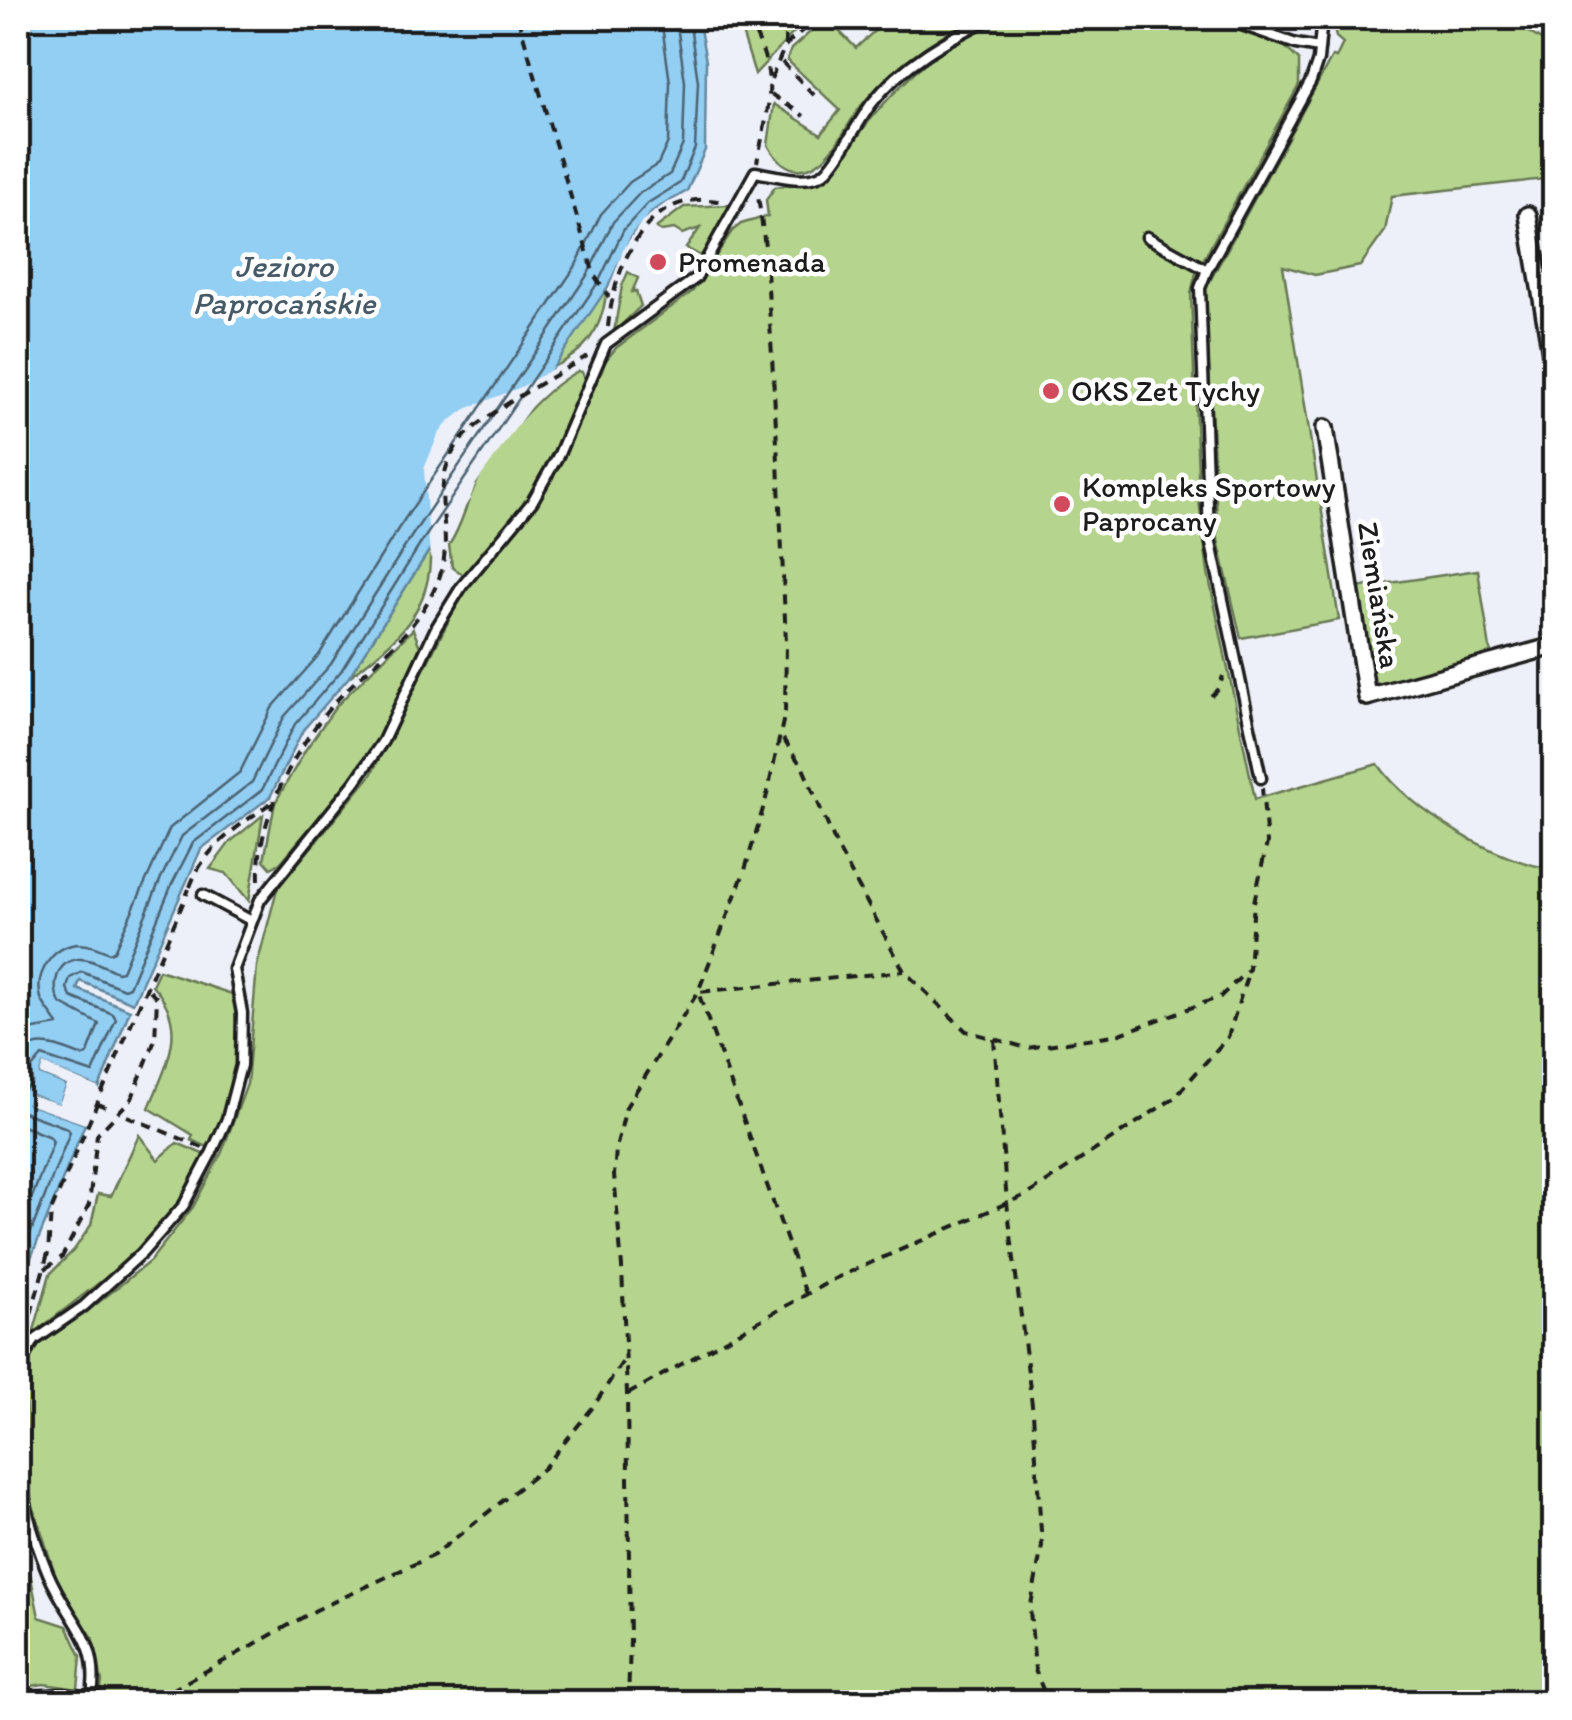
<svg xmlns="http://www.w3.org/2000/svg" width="1572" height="1720" viewBox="0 0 1572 1720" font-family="Itim,sans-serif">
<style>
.green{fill:#b5d58e;stroke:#687855;stroke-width:2.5}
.water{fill:#93cef3;stroke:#63879d;stroke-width:2.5}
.pier{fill:#eef0f9}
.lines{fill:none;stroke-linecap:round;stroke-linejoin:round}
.shore{stroke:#4c6372;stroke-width:2.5}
.lane-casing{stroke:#1c1c1c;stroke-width:15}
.street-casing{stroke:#1c1c1c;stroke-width:22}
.path{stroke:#1c1c1c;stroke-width:4;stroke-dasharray:10 8;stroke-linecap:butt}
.lane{stroke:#fff;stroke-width:8}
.street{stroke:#fff;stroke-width:15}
.poi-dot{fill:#d1495b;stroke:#fff;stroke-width:4}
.labels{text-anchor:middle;stroke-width:9;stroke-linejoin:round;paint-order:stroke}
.poi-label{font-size:30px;fill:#1c1c1c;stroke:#fff;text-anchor:start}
.street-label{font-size:30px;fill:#1c1c1c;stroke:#fff}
.water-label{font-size:32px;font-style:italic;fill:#465a67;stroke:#fff}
</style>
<rect width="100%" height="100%" fill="#eef0f9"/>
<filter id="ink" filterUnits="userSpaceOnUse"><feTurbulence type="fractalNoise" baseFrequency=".01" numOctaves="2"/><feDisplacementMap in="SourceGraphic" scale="20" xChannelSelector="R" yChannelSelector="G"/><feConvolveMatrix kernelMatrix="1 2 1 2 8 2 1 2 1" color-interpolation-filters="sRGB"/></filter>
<g filter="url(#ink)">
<g class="green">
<polygon points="744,18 807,18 755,74 740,26"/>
<path d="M826,18L856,48L881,25L875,18H974C932,39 895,65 864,102C847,122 836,156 811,167C791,175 777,161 768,145L774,104L821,134L840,110L787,60L791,49Z"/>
<path d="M1009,18H1203L1285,47L1299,60V85L1196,273L1191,293L1199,500L1208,573L1255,799L1378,764C1410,811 1498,863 1554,869V1702H99L102,1681L92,1636L70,1606L56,1577L31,1499L24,1383L29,1363L37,1345L83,1315L150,1261L193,1207L222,1152L247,1084L257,966L277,889L371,775L466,586L537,504L552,477L603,364L616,348L693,291L732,231L741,224L768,216L766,200L775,187L815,182L826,177C840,166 848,148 859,134C898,83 946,37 1009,18Z"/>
<polygon points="1331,18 1506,18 1554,48 1554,178 1392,196 1385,231 1360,266 1315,275 1283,266 1339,620 1241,638 1218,540 1205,290 1332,57 1336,58 1343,43 1336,37"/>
<polygon points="730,205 703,257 686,248 700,228 682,234 674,229 661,231 656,228 684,207"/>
<polygon points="628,272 638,278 632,292 636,291 641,306 614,332 622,286"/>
<path d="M603,293L606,295C601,333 584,352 551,369Z"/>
<path d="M578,371L582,372L584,379L554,452L525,503L464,575L452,567L449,545C461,528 465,507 474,488C492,448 540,391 578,371Z"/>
<path d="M430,549C433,612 394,642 349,677Z"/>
<polygon points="1478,570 1491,655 1384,688 1370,677 1356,588"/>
<polygon points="413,629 420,647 379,739 346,785 280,863 271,868 264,860 275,803 306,749 337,705"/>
<polygon points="263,815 249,901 226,873 210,869 230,842"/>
<path d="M159,970L232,994C244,1048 233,1100 210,1148L191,1140L193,1135L149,1108C167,1063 190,1026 152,985Z"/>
<polygon points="139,1135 158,1160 177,1143 205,1155 185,1195 135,1255 33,1334 50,1274 74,1250 91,1225 98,1194 111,1196"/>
<polygon points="18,1513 39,1617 67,1626 81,1656 78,1689 44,1684 18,1688"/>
</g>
<polygon class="water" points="18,18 698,18 706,61 705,150 687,191 654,210 632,235 608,287 430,549 349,677 303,730 270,797 201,849 133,1003 80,981 77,989 130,1010 99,1088 43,1065 40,1074 67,1085 59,1105 32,1095 28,1104 85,1124 18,1290"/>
<g class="pier">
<polygon points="691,194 646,225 629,250 612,289 605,299 624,248 642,221 666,203"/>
<polygon points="561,364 475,485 470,499 430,558 424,469 438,435 449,421 468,408 521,387"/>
<polygon points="43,1064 99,1088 97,1093 71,1081 46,1071 71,1083 64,1107 58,1110 34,1101 60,1112 87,1119 85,1124 28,1104 31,1095 59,1104 67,1085 40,1074"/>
</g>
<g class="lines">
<g class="shore">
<path d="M18,1039L34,1029L58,1025C54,1016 45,1009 41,998C34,974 52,947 77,944C89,944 98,948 109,953L114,951L170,828L240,772L272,708L319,655L398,529L575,267L601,214L630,182L658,164L668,142L670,83L661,18"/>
<path d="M18,1078C22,1030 51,1044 83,1056L88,1053L99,1024L60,1003C51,986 56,961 79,959C91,958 106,968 117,972L122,971L161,878L182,836L252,782L284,717L331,664L411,537L588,274L613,222L640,193L670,174L683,144L685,82L676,18"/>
<polyline points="18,1124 50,1137 53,1142 18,1234"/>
<polyline points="18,1265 70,1132 67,1128 23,1112 18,1104 23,1091 32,1083 31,1069 42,1056 93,1073 116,1019 113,1014 71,997 67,988 70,978 82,972 124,989 129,987 172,884 193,843 262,790 295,724 341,671 421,543 599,281 624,229 648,203 680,183 695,148 698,82 689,18"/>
</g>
<g class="lane-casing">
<g id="lane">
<polyline points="1222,18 1296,44 1319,48"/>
<polyline points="1147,237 1207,270"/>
<polyline points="1261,778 1209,534 1200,288 1207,270 1311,81 1318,60 1322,18"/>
<polyline points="203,895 250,920"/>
<path d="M18,1378L24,1356L35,1340L84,1306L142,1253L184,1205L212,1152L227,1119L241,1065L242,1013L234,969L260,900L355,782L383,741L436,628L462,586L532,502L559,454L606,344L696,278L755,172C774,175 808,185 824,173C838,162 859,120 872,103C904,63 946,40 991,18"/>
<path d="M18,1451C21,1494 31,1533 48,1573C70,1625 103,1639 91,1702"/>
<polyline points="18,1697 63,1694 92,1698"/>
</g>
</g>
<g class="street-casing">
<g id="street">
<polyline points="1528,215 1554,371"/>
<polyline points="1325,428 1367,697 1554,646"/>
</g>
</g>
<g class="path">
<polyline points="518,18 594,275 609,297"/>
<path d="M747,18C780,77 770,100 757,162"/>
<polyline points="1515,18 1537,23 1554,35"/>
<polyline points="1335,29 1373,18"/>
<polyline points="785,46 816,18"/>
<polyline points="782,62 817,98"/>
<polyline points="771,79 785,46 785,18"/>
<polyline points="771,94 804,116"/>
<path d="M608,327C614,266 647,185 723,202"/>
<polyline points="1211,696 1219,688 1223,676"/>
<polyline points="783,739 803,768 838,849 904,971 966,1031 1027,1048 1120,1034 1220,997 1249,969 1254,902 1267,843 1262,788"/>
<path d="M259,880C256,819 296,746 335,702C366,668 406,641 428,601C435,590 443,571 444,558C449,518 431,487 456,447C475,417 554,377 587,356"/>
<path d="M190,887C204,847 239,826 272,802"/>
<polyline points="994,1039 1007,1203 1033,1413 1042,1546 1030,1610 1035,1670 1048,1702"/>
<polyline points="96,1103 108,1108"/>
<polyline points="127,1116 203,1148"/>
<polyline points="45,1269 62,1257 89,1205 97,1135 132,1098 155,1040 157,998 146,986"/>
<polyline points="806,1294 698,992 904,971"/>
<polyline points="26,1332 48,1253 51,1211 189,889"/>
<polyline points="628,1394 834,1279 1030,1193 1174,1098 1228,1037 1248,973"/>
<polyline points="102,1700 119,1702"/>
<polyline points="137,1702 163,1695 316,1610 434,1555 544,1468 593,1407 625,1358"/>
<polyline points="628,1702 630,1641 627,1394 622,1267 614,1175 616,1149 626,1107 698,992 745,870 767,795 785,712 786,643 778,461 766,253 758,196"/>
</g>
<use href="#lane" class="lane"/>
<use href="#street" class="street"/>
</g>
</g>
<g class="poi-dot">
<circle cx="658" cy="262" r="10"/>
<circle cx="1051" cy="391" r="10"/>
<circle cx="1062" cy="504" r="10"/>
</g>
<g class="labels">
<g class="poi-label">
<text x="678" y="272">Promenada</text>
<text x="1071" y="401">OKS Zet Tychy</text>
<text x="1082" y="497">Kompleks Sportowy<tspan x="1082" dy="34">Paprocany</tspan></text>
</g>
<g class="street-label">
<text transform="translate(1379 595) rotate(81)" y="10">Ziemiańska</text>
</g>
<g class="water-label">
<text x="284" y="277">Jezioro<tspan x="284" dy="37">Paprocańskie</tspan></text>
</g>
</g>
<rect width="1572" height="1720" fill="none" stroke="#fff" stroke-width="60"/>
<rect x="30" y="30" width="1512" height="1660" fill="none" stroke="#1c1c1c" stroke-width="4" filter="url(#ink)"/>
</svg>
